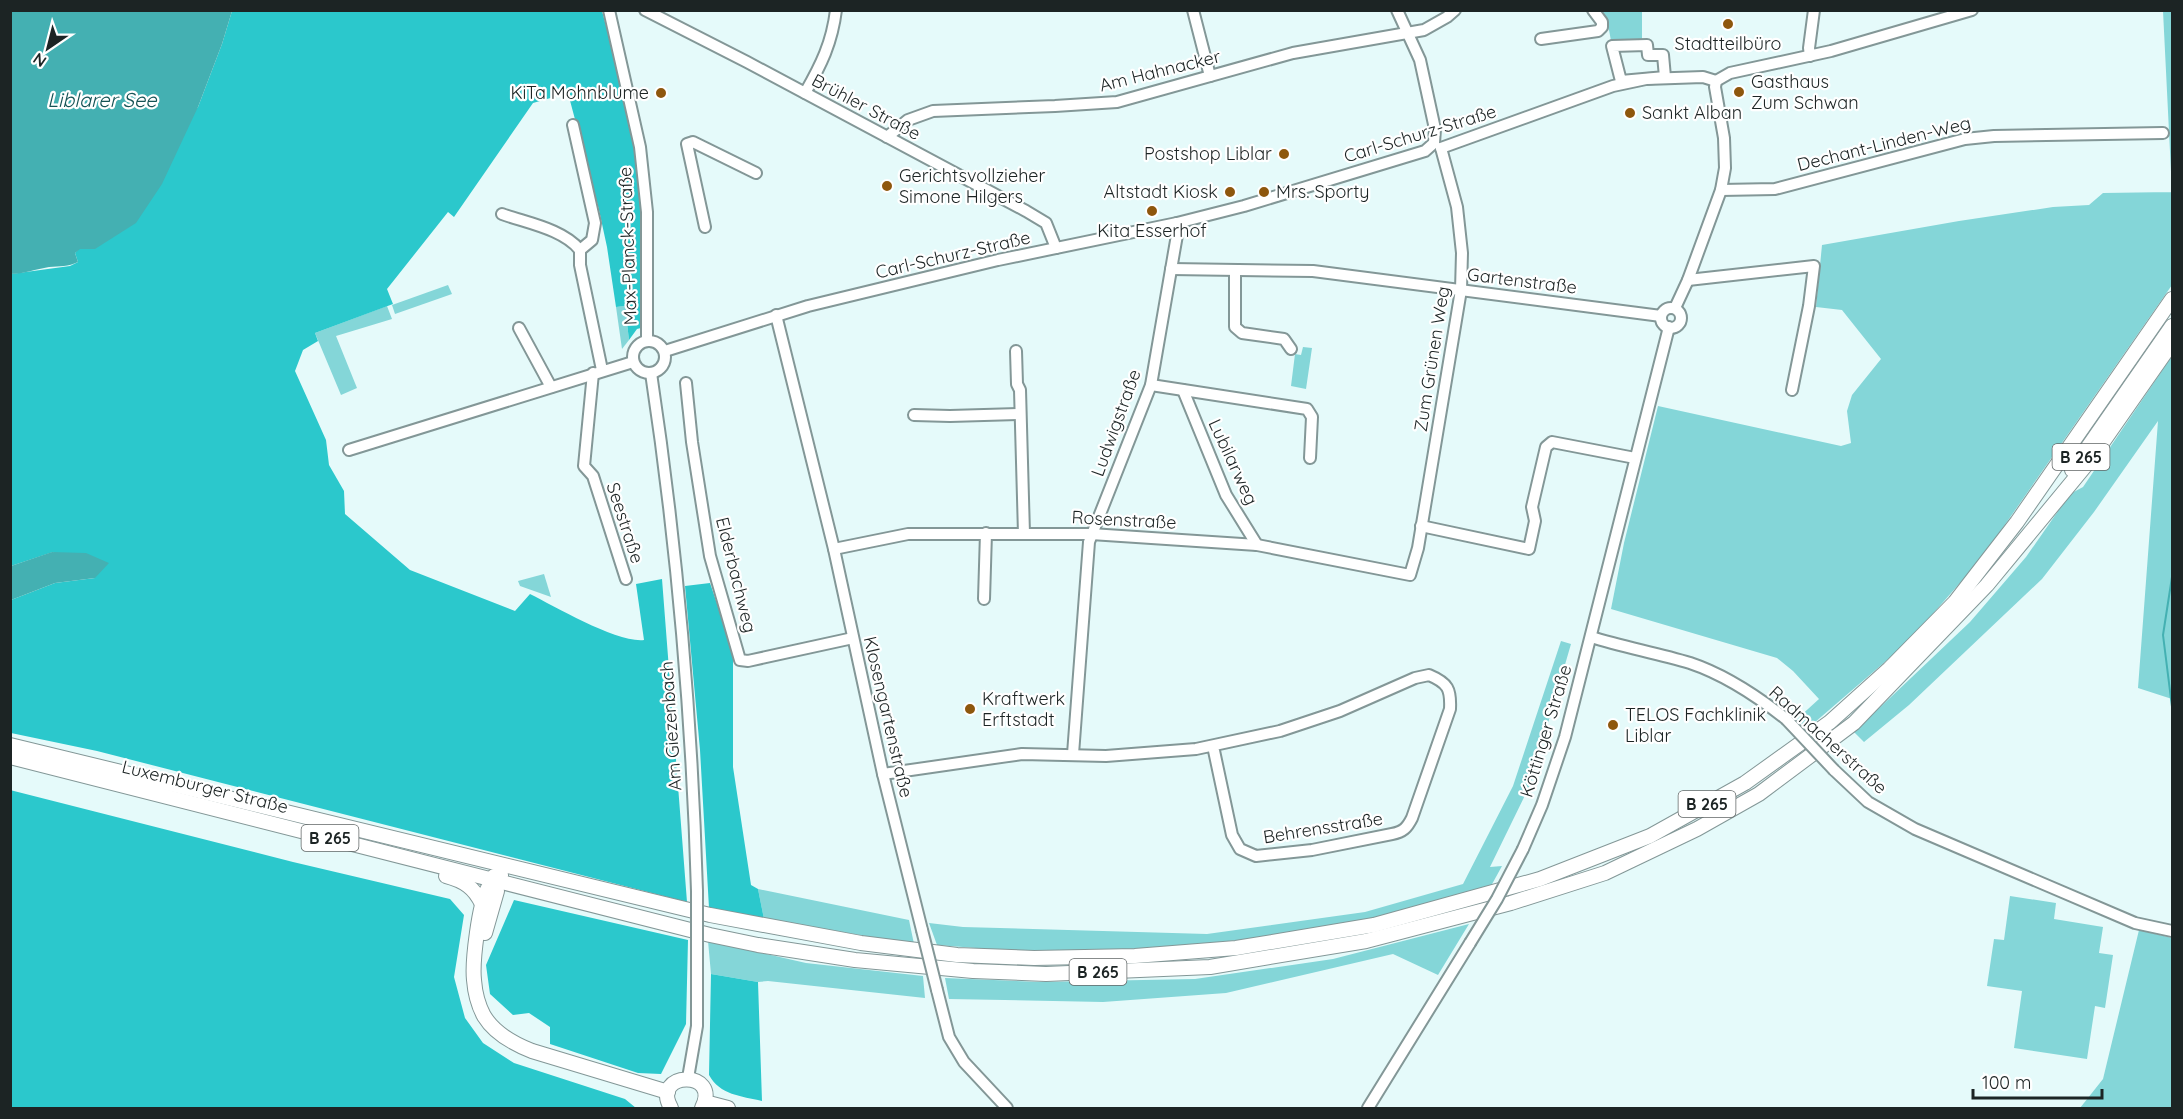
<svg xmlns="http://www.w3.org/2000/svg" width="2183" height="1119" viewBox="0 0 2183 1119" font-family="Quicksand,sans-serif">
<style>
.green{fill:#84d6d8}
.forest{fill:#2bc8cc}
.water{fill:#44b0b2}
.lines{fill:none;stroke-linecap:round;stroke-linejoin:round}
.stream{stroke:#44b0b2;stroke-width:2}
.minor-casing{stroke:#839797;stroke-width:14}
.major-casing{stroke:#839797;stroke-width:16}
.minor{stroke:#fff;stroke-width:10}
.major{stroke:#fff;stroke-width:14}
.minor-bridge-casing{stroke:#839797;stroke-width:14;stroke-linecap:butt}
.minor-bridge{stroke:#fff;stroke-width:10}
.poi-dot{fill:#8e570d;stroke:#fff;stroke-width:2}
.labels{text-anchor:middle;stroke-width:4.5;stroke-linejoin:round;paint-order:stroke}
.shield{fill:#fff;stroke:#606666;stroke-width:1.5}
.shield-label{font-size:16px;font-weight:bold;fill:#1c2424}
.poi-label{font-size:18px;fill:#1c2424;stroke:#fff;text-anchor:start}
.street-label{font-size:18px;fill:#1c2424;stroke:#fff}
.water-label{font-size:20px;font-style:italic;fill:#155355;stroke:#fff}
</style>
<rect width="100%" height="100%" fill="#e5fafa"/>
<g class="green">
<polygon points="1597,11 1642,11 1642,45 1612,46 1609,30"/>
<polygon points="2163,11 2172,11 2172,285 1981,559 1908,642 1807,729 1797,719 1819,699 1793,671 1777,658 1611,609 1624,543 1658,406 1841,446 1851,443 1847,411 1852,395 1881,359 1842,310 1816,307 1822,245 1959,221 2053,207 2089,205 2103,193 2172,192"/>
<polygon points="448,285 452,294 395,314 392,305"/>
<polygon points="387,306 392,319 336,336 357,388 341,395 315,333"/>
<polygon points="625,306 629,340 622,349 616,307"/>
<polygon points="1303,347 1312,348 1306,389 1291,386 1295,354 1301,355"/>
<polygon points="2172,356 2172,699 2138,688 2158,421 2094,512 2042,579 1909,705 1864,742 1854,732 1970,622 2026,557 2070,494 2083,487"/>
<polygon points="544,574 551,597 520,586 518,581"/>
<polygon points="1561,641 1571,644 1530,785 1490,867 1502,866 1491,886 1375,918 1270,937 1157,948 1028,952 937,945 929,923 963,927 1207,934 1365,912 1463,884 1513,786"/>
<polygon points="758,889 909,920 914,944 764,919"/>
<polygon points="2010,896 2056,903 2054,919 2103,927 2099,953 2113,955 2105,1008 2095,1006 2087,1059 2014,1048 2022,991 1987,986 1994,939 2004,940"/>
<polygon points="1469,924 1438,975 1393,954 1226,993 1103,1002 949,999 945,978 1039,982 1195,979 1333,959"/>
<polygon points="2139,930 2172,938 2172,1108 2080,1108 2103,1079"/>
<polygon points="708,941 806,963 923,976 925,998 768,981 758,982 711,974"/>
</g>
<g class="forest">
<path d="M232,11H602L624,92L640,170L643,248V309L641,328L637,329L629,340L625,306L616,307L607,247L599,210L568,93L533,103L454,217L448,212L387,289L393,304L315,333L318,341L303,350L295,371L326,440L329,465L344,491L345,514L410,570L515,611L530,594C556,607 617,643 644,640L636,584L662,579L687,902L97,751L11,733V600L55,583L95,578L53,552L11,566V274L70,266L78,262L75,253L198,107L222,44Z"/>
<polygon points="710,583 733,651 733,767 751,885 758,889 764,919 709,908 700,750 685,586"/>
<polygon points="10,790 293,862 450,899 464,915 454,977 465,1018 483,1043 514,1063 625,1099 636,1108 11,1108"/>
<polygon points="514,900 688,940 686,1024 661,1074 638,1073 550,1044 550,1027 529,1013 513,1015 490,994 486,965"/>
<path d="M711,974L758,982L762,1101C741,1096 720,1095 709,1075Z"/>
</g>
<g class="water">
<path d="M11,10L232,11L222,44L198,107L162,184L136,223L95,249H80L75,253L78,262C68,267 60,266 49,267C36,269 24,274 10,274Z"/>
<polygon points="52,552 86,553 109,563 95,578 55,583 11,600 11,566"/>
</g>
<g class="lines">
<g class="stream">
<polyline points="2172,30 2172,59"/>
<polyline points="2172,577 2163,635 2172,707"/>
</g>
<g class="minor-casing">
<g id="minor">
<polyline points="609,10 640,147 647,212 647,340"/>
<polyline points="645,10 747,62 1026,211 1046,223 1056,248"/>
<polyline points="1193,10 1210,76"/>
<polyline points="1397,10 1420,60 1435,129 1434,143"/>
<polyline points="1541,39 1598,31 1602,27 1602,22 1593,10"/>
<polygon points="1647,45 1648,55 1663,55 1665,77 1621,81 1612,46"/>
<polyline points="1810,56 1809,48 1814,10"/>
<polyline points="1716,81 1730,73 1831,51 1972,10"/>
<path d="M805,93C821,65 832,43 836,10"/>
<polyline points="573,125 595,223 592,240 580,250 580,265 602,370"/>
<polyline points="887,137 908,120 933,111 1055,106 1117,102 1293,53 1424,30 1447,17 1455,10"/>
<polyline points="1441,148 1613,86 1646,79 1703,77 1716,81"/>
<polyline points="1721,190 1775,189 1965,139 1994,136 2163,133"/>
<path d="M502,214C527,223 563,229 580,250"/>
<polyline points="705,227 687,144 693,142 756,173"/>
<polyline points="1171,269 1313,271 1661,316"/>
<polyline points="1235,271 1235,327 1242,333 1284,339 1291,349"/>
<polyline points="1688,280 1814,266 1809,306 1792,390"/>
<circle cx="1671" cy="318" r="10"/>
<polyline points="1675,308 1688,280 1721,190 1725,168 1724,138 1715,87 1716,81"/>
<polyline points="776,315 834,549 883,774 922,930"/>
<polyline points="519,328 551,387"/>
<circle cx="649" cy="357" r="16"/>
<polyline points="665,351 808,306 998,260 1177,223 1244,206 1425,151 1434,143"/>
<polyline points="1016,351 1017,384 1020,390 1024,534"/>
<polyline points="593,373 584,466 593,476 626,579"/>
<path d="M651,373C677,545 692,717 697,891"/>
<polyline points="686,383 692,442 710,556 740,660 748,661 853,638"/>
<polyline points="1151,385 1307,409 1312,417 1310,458"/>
<polyline points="1183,390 1226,495 1257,545"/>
<polyline points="914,415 950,416 1019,414"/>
<polyline points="349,450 633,362"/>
<polyline points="1421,526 1529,549 1535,521 1532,507 1546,447 1552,442 1635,458"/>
<polyline points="834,549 908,534 1091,534 1257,545 1410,575 1418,548 1461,290 1462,253 1457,207 1441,148"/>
<polyline points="984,599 986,533"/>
<path d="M1591,637C1623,647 1657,653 1690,663C1726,675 1757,696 1786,719"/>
<polyline points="1073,754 1089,542 1151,385 1177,235 1177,223"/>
<polyline points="1834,770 1868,802 1915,829 2135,923 2172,931"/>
<path d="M883,774L1022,754L1106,756L1196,749L1280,731L1340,711L1415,678L1429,675C1448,683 1451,689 1450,709L1412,818C1407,828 1403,832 1392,834L1312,850L1256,856L1240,849L1232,835L1213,746"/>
<polyline points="1523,849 1542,805 1565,737 1669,327"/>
<polyline points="937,990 949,1037 964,1062 1007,1108"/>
<polyline points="688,1078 697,1026 697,954"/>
<polyline points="1368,1108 1470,943"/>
</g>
</g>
<g class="major-casing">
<g id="major">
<polyline points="2072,470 2172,326"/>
<polyline points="10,745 710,915 861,943 957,955 1034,958 1135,956 1236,948 1374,925 1540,879 1650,836 1745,783 1830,722 1889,669 1955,602 2017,522 2172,299"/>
<polyline points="10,757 710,935 758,945 855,960 973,971 1046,974 1210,967 1366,941 1511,903 1605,873 1697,829 1759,794 1854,723 1987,585 2091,459 2172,343"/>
<path d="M501,875C496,879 491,883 488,888C479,904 472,962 474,980C475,993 478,1005 484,1016C495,1034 514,1044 532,1051L668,1092"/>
<path d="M446,876C464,881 474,887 482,904"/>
<polyline points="485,933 497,891 494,876"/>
<polyline points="705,1102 728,1108"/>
<path d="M671,1108C650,1071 722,1069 702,1108"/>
</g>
</g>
<use href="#minor" class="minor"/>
<use href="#major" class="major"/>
<g class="minor-bridge-casing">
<g id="minor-bridge">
<polyline points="1786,719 1834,770"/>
<polyline points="697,891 697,954"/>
<polyline points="922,930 937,990"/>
<polyline points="1470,943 1497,899 1523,849"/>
</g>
</g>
<use href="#minor-bridge" class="minor-bridge"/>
</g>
<g class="poi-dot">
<circle cx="1728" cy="24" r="6"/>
<circle cx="1739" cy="92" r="6"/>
<circle cx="661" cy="93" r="6"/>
<circle cx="1630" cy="113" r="6"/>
<circle cx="1284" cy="154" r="6"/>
<circle cx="887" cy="186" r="6"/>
<circle cx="1230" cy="192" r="6"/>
<circle cx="1264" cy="192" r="6"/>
<circle cx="1152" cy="211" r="6"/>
<circle cx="970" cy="709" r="6"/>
<circle cx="1613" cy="725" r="6"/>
</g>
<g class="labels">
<g class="shield">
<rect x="2052.5" y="444" width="57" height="26" rx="4.5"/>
<rect x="1678.5" y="791" width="57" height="26" rx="4.5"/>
<rect x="301.5" y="825" width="57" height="26" rx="4.5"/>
<rect x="1069.5" y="959" width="57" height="26" rx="4.5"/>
</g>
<g class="shield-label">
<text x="2081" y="463">B 265</text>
<text x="1707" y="810">B 265</text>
<text x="330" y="844">B 265</text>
<text x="1098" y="978">B 265</text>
</g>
<g class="poi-label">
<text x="1728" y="50" text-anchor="middle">Stadtteilbüro</text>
<text x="1751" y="88">Gasthaus<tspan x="1751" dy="21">Zum Schwan</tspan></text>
<text x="649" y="99" text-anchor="end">KiTa Mohnblume</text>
<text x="1642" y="119">Sankt Alban</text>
<text x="1272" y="160" text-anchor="end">Postshop Liblar</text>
<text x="899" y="182">Gerichtsvollzieher<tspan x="899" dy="21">Simone Hilgers</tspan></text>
<text x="1218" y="198" text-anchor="end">Altstadt Kiosk</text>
<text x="1276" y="198">Mrs. Sporty</text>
<text x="1152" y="237" text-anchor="middle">Kita Esserhof</text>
<text x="982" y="705">Kraftwerk<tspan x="982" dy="21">Erftstadt</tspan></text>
<text x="1625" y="721">TELOS Fachklinik<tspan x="1625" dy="21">Liblar</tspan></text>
</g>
<g class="street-label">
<text transform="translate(1160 71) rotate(-14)" y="6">Am Hahnacker</text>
<text transform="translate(866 107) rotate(28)" y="6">Brühler Straße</text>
<text transform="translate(1420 134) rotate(-17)" y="6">Carl-Schurz-Straße</text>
<text transform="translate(1884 144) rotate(-14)" y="6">Dechant-Linden-Weg</text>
<text transform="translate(628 246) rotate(-92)" y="6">Max-Planck-Straße</text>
<text transform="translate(953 255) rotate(-13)" y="6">Carl-Schurz-Straße</text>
<text transform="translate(1522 281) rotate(7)" y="6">Gartenstraße</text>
<text transform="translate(1432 359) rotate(-81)" y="6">Zum Grünen Weg</text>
<text transform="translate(1116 423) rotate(-70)" y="6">Ludwigstraße</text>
<text transform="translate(1233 462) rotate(65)" y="6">Lubilarweg</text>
<text transform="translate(1124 520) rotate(3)" y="6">Rosenstraße</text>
<text transform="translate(625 523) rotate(72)" y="6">Seestraße</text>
<text transform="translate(736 575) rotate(76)" y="6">Elderbachweg</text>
<text transform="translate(888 717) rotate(77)" y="6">Klosengartenstraße</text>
<text transform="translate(671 726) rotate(-94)" y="6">Am Giezenbach</text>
<text transform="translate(1546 731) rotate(-73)" y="6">Köttinger Straße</text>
<text transform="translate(1828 740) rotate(42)" y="6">Radmacherstraße</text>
<text transform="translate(205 787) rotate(14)" y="6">Luxemburger Straße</text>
<text transform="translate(1323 828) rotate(-9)" y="6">Behrensstraße</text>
</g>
<g class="water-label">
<text x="102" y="107">Liblarer See</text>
</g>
</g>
<rect width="2183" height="1119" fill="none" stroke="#1c2424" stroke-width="24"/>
<g transform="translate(48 48) rotate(215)" stroke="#ffffff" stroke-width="4.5" paint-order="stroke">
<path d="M0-4.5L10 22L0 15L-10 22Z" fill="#1c2424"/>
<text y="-9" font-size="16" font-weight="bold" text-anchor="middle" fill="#1c2424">N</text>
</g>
<path d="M1973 1089v9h129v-9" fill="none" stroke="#1c2424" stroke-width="3"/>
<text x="1982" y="1089" font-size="18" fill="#1c2424" stroke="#ffffff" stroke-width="4.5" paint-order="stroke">100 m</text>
</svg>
